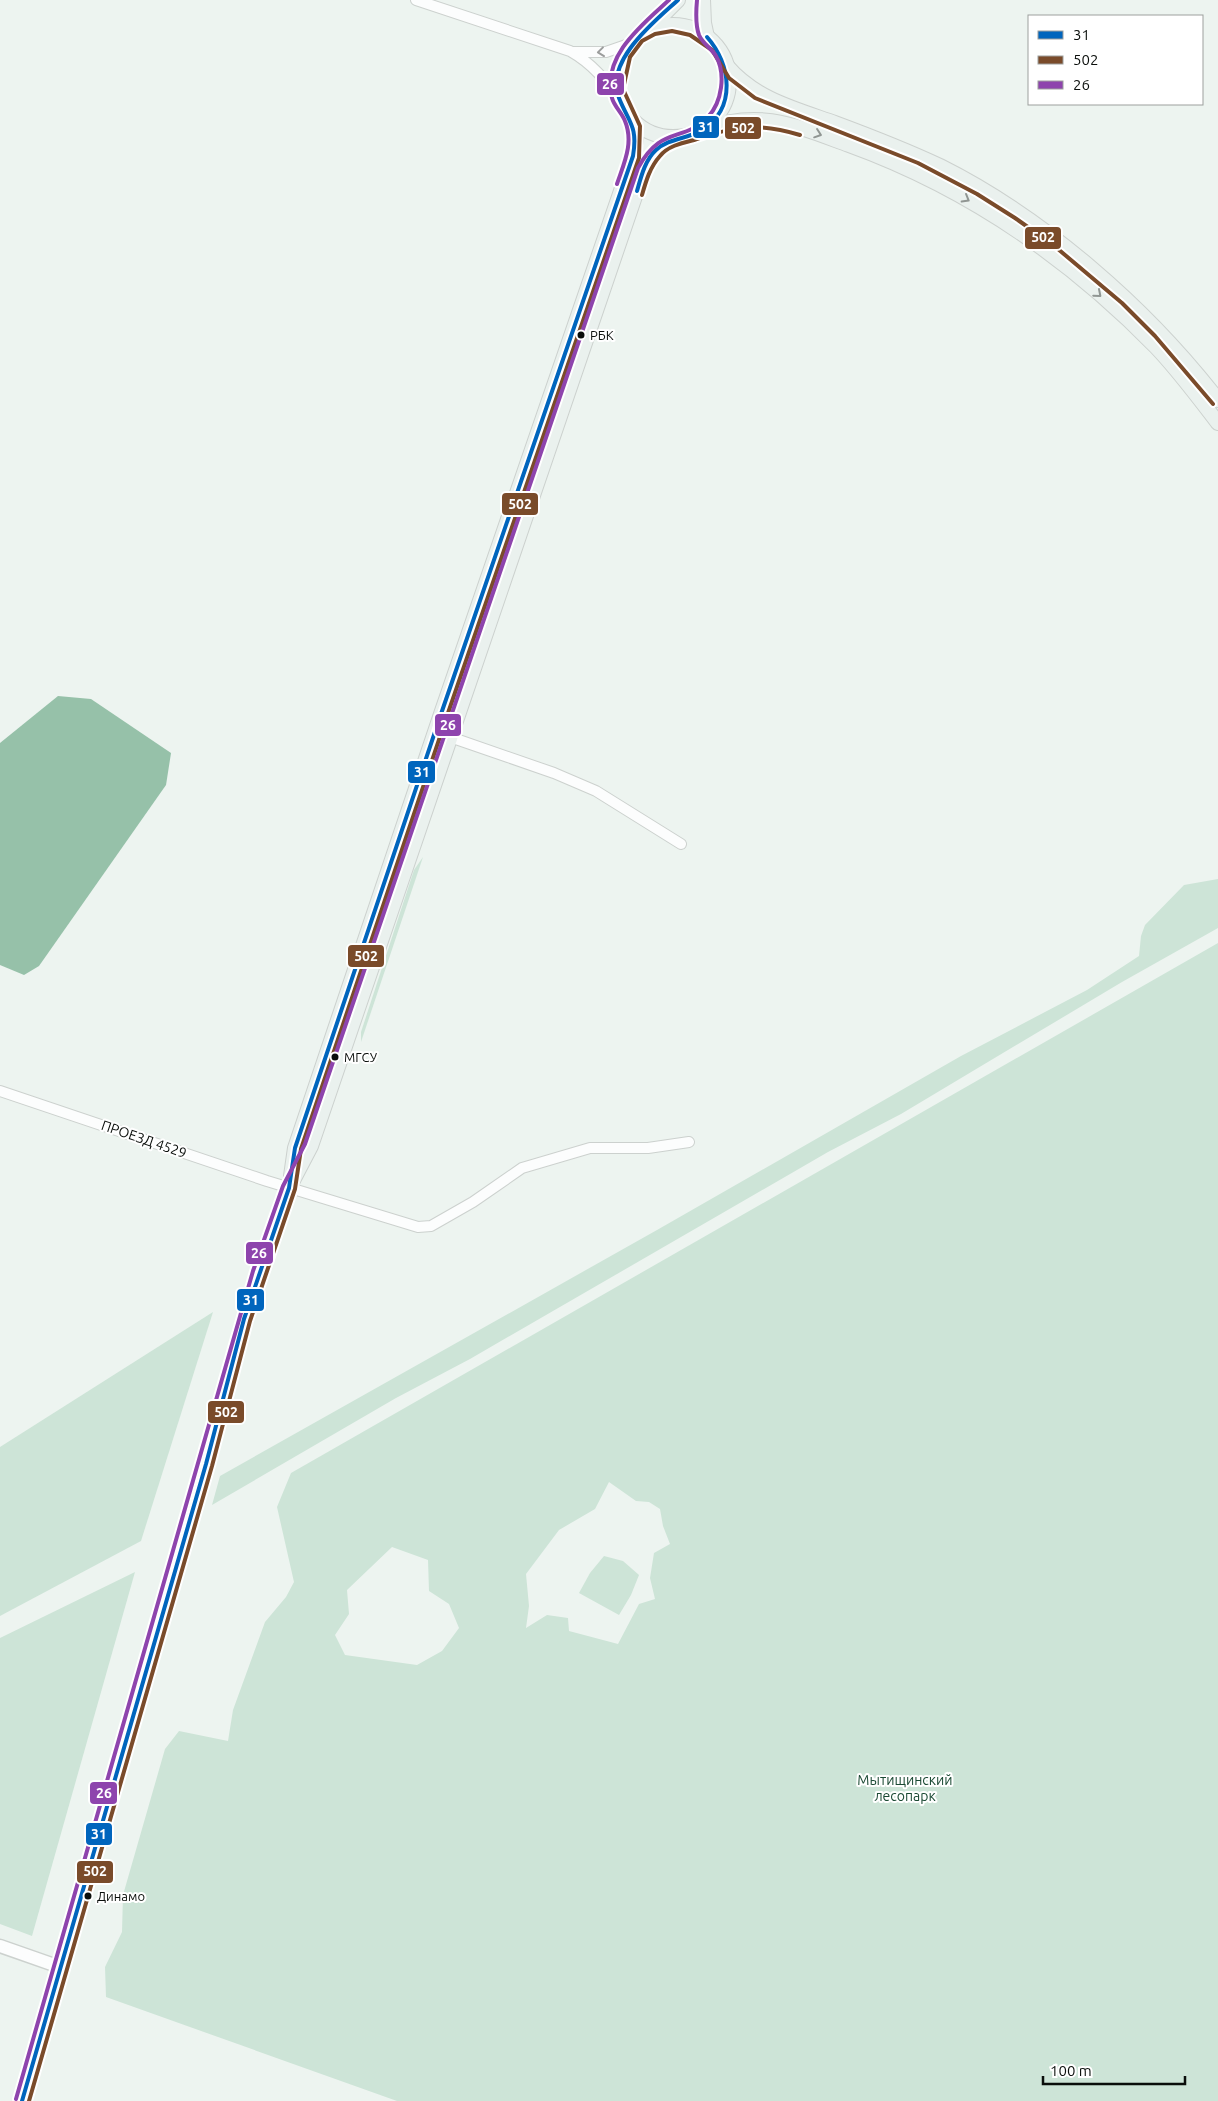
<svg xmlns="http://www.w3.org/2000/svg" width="1218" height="2101" viewBox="0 0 1218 2101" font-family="Ubuntu,sans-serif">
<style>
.green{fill:#cde4d7;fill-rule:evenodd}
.water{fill:#96c1a9}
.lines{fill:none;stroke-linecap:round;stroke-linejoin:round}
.minor-casing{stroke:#ccd1ce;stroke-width:12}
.tertiary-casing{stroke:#ccd1ce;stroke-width:15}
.secondary-casing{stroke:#ccd1ce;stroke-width:16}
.minor{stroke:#fcfdfd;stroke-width:10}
.tertiary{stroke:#fcfdfd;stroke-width:12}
.secondary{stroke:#eaf1ee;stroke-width:14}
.bus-1-casing{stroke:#fff;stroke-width:8}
.bus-2-casing{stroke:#fff;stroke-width:8}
.bus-3-casing{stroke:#fff;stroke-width:8}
.bus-1{stroke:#0065bd;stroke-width:4}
.bus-2{stroke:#7a4b2a;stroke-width:4}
.bus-3{stroke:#8e44ad;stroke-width:4}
.oneway{stroke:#9b9d9c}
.oneway2{stroke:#909693}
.bus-dot{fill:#0a0e0b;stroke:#fff;stroke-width:2}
.labels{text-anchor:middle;stroke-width:4;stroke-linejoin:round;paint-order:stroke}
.bus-label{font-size:13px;fill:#0a0e0b;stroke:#fff;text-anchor:start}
.street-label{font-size:14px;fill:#0a0e0b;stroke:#fff}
.park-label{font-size:14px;fill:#1a4933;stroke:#fff}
.line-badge{stroke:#fff;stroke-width:2}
.badge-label{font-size:14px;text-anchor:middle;font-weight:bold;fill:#fff}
</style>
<rect width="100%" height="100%" fill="#edf4f0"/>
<g class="green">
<polygon points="423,857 361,1042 361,1032 414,870"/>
<polygon points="1218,879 1218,928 1122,982 901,1114 828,1152 470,1359 396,1398 212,1505 220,1476 657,1230 961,1056 1087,990 1139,956 1141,936 1145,925 1184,885"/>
<path d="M1218,943V2101H397L106,1997L105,1967L122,1932L123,1895L165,1749L179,1731L228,1741L233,1710L265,1622L286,1597L294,1582L277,1507L291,1473ZM609,1482L636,1501L649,1502L660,1509L663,1526L670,1544L654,1553L650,1578L655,1599L639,1604L618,1644L569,1631L568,1618L547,1615L526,1628L529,1606L526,1574L559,1530L595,1509ZM392,1547L428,1560L429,1591L449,1604L459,1628L442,1651L417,1665L345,1655L335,1635L349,1614L347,1590Z"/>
<polygon points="213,1312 141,1541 0,1616 0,1447"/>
<polygon points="604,1556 623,1561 639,1575 631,1595 619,1615 579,1593 590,1573"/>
<polygon points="135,1572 32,1936 0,1924 0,1638"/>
</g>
<polygon class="water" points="58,696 91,699 171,753 166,785 39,966 24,975 0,965 0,743"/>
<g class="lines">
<g class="minor-casing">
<g id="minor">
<path d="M416,0L570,51C593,64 608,81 620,104"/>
<polyline points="573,52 606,52 632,43"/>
<polyline points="450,737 554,773 596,791 681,844"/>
<polyline points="0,1091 267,1181 418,1227 431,1226 473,1202 522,1168 590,1148 648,1148 689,1142"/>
</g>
</g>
<g class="tertiary-casing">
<polyline id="tertiary" points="0,1946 60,1967"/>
</g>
<g class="secondary-casing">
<g id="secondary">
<polyline points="703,0 704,23 707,37"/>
<circle cx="673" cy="81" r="56"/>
<polyline points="651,27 678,0"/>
<path d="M727,66C755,99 795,109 835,123C870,136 906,150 940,166C1044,218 1147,308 1218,400"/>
<path d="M703,129C761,109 794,125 849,145C965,187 1069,258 1156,347C1178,370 1198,397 1218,423"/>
<polyline points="291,1176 295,1148 441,714 633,156 636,139 631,119"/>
<path d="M22,2101L259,1273L289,1188L311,1146L644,170C652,152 662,145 680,137"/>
</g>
</g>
<use href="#minor" class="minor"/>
<use href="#tertiary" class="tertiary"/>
<use href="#secondary" class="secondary"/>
<g class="bus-1-casing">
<g id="bus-1">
<path d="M637,191C641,177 645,160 656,150C669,138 688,139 702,130C737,108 731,64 707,37"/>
<path d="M22,2101L206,1464L244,1319L289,1188L295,1148L441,714L633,156C638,126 629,123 619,98C604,61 655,21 678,0"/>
</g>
</g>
<g class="bus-2-casing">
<g id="bus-2">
<path d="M642,195C646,181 650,167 660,156C668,146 682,143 694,140C735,126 758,122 800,135"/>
<polyline points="29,2101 212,1466 250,1321 295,1189 301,1149 447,716 639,158 640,126 623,89 630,57 642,41 655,34 672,31 690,35 712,50 729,78 755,98 918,163 977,194 1015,218 1052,244 1122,303 1155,336 1213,404"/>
</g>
</g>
<g class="bus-3-casing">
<g id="bus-3">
<path d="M617,184C624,163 634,143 625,121C622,113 614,106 612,98C601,56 643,24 669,0"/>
<path d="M16,2099L253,1271L283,1186L305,1144L638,168C661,125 683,143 708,117C722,102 726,74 716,56C711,48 703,44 699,35C695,24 696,11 697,0"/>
</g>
</g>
<use href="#bus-1" class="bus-1"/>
<use href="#bus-2" class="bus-2"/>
<use href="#bus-3" class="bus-3"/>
</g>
<defs><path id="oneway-chevron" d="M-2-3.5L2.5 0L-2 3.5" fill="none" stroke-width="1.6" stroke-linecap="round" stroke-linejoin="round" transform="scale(1.25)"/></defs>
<use class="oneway" href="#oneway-chevron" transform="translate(601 52) rotate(173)"/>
<g class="oneway2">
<use href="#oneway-chevron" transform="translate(818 134) rotate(19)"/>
<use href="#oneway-chevron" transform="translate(966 199) rotate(30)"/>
<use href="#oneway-chevron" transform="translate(1098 294) rotate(41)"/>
</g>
<g class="bus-dot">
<circle cx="581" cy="335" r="4.5"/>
<circle cx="335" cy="1057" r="4.5"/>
<circle cx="88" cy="1896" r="4.5"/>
</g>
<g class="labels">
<g class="bus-label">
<text x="590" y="340">РБК</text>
<text x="344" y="1062">МГСУ</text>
<text x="97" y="1901">Динамо</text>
</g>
<g class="street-label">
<text transform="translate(144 1139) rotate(19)" y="5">ПРОЕЗД 4529</text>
</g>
<g class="park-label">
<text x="905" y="1785">Мытищинский<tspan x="905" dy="16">лесопарк</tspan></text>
</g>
</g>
<g class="line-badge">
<rect x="596" y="72" width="29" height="24" rx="5" fill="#8e44ad"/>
<rect x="692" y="115" width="28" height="24" rx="5" fill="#0065bd"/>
<rect x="724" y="116" width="38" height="24" rx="5" fill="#7a4b2a"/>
<rect x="1024" y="226" width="38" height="24" rx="5" fill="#7a4b2a"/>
<rect x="501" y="492" width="38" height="24" rx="5" fill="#7a4b2a"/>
<rect x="434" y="713" width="28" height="24" rx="5" fill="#8e44ad"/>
<rect x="407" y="760" width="29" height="24" rx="5" fill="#0065bd"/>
<rect x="347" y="944" width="38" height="24" rx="5" fill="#7a4b2a"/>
<rect x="245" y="1241" width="29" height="24" rx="5" fill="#8e44ad"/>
<rect x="236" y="1288" width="29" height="24" rx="5" fill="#0065bd"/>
<rect x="207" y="1400" width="38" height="24" rx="5" fill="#7a4b2a"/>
<rect x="89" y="1781" width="29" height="24" rx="5" fill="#8e44ad"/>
<rect x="85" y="1822" width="28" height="24" rx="5" fill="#0065bd"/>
<rect x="76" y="1860" width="38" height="24" rx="5" fill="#7a4b2a"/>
</g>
<g class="badge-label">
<text x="610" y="89">26</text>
<text x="706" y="132">31</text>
<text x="743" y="133">502</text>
<text x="1043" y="242">502</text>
<text x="520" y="509">502</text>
<text x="448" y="730">26</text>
<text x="422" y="777">31</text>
<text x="366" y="961">502</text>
<text x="259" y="1258">26</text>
<text x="251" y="1305">31</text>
<text x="226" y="1417">502</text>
<text x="104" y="1798">26</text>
<text x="99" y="1839">31</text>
<text x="95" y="1876">502</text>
</g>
<rect x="1028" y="15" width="175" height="90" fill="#ffffff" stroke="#9d9f9d"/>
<rect x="1038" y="31" width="25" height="8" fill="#0065bd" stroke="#9d9f9d"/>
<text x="1073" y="40" font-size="15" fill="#0a0e0b">31</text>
<rect x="1038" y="56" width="25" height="8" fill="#7a4b2a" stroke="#9d9f9d"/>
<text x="1073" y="65" font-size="15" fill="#0a0e0b">502</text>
<rect x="1038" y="81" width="25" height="8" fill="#8e44ad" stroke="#9d9f9d"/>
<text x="1073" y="90" font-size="15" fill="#0a0e0b">26</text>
<path d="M1043 2076v8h142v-8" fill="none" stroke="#0a0e0b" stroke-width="2.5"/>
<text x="1050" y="2076" font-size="15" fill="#0a0e0b" stroke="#ffffff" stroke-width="4" paint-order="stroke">100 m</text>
</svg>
